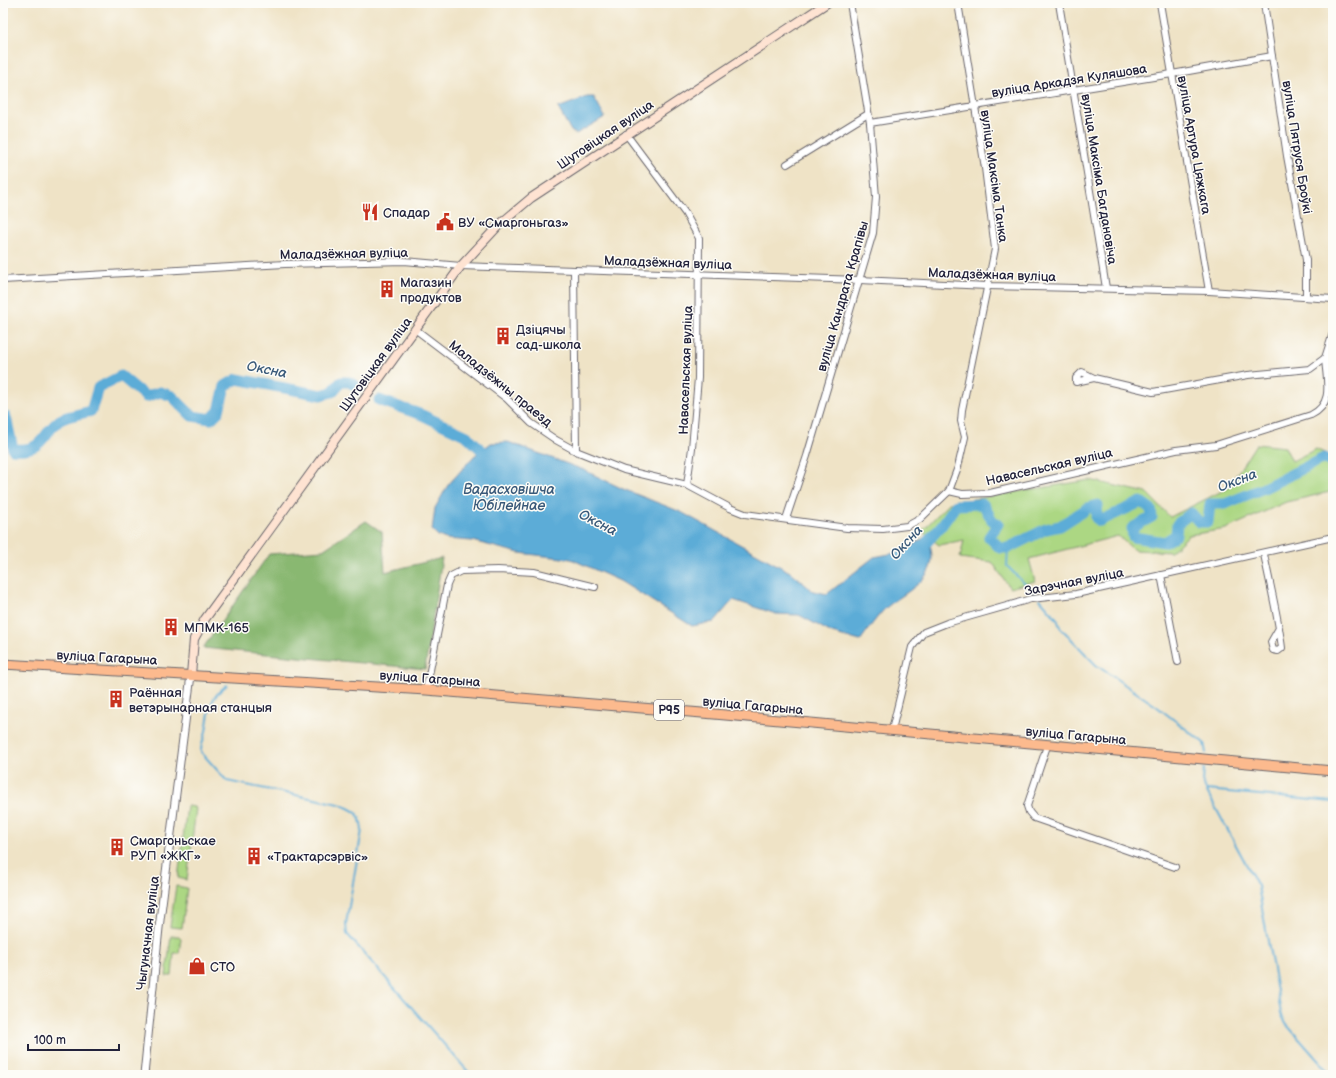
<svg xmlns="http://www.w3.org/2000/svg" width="1336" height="1078" viewBox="0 0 1336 1078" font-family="'Balsamiq Sans',sans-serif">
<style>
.green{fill:#acd783;stroke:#677c5f}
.forest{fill:#89b871;stroke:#566d56}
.water{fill:#5cacd7;stroke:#3f6789}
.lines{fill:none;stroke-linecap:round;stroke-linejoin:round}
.stream{stroke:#5cacd7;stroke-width:2}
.river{stroke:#5cacd7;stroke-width:11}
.minor-casing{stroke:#6a666c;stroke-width:8}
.tertiary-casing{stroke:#6a666c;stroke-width:9}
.secondary-casing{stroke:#6a666c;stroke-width:10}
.primary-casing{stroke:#6a666c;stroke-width:11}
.minor{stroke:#fff;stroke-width:6}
.tertiary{stroke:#fff;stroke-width:7}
.secondary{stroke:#fee3d2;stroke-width:8}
.primary{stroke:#fcba8e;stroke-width:9}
.labels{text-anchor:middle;stroke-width:3;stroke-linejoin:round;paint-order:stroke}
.shield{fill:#fdfcf7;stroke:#646373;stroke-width:1}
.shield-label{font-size:12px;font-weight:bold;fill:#22223b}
.street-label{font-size:13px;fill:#22223b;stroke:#fdfcf7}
.poi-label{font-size:13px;fill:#22223b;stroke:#fdfcf7;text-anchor:start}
.water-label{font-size:14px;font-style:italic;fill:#395979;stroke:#fdfcf7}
</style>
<rect width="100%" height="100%" fill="#fdfcf7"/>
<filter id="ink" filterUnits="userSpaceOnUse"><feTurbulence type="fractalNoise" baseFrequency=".025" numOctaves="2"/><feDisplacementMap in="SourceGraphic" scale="8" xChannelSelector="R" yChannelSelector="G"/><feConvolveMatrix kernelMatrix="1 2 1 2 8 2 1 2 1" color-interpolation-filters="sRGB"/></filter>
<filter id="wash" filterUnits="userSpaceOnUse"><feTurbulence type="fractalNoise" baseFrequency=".012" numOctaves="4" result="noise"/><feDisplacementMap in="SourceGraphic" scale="16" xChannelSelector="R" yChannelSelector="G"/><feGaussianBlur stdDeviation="0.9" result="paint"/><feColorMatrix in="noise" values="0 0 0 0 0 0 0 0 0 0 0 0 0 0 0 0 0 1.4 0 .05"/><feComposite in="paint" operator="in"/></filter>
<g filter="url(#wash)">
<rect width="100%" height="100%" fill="#efe3c6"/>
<g class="green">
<polygon points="1256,444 1285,447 1292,461 1316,449 1333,457 1333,495 1330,492 1286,502 1226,529 1189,535 1171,552 1134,550 1118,536 1029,559 1035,581 1010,588 992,562 960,558 964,540 939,545 922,531 949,503 1090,480 1147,493 1170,517 1228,488"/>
<polygon points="187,806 194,807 196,809 187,880 178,878"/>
<polygon points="176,886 187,888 182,928 170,927"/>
<polygon points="171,936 179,936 181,938 179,953 174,953 172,976 166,976"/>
</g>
<polygon class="forest" points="366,521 382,532 385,572 442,558 425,669 203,648 269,554 323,550"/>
<g class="water">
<polygon points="587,97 594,97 605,117 576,134 571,131 558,108"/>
<path d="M508,442L584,470L623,489L681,512L790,572L813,591L827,594L874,557L905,551L922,539L927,538C930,541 930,545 931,549C938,579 906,591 887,607C877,616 868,630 860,641L832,633L799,615L776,614L733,600L714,622L692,626L620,581L571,559L519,553L472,541L446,539L438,536L432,530L435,508L448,485L474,456L491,443Z"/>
</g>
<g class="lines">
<g class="stream">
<polyline points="1008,548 1007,566 1037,596"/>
<polyline points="1040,599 1057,619 1060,627 1096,665 1156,706 1204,743 1206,753"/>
<path d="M227,685C208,699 210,710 206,731C205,739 200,744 201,752L227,781L339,804C355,811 360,811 362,830L346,924L347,934L471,1075"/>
<polyline points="1204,769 1203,782 1206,790 1258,886 1281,1013 1286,1024 1331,1075"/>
<polyline points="1207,790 1333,802"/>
</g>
<g class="river">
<polyline points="379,400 422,415 467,436 491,459"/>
<path d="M3,417H6L13,449C45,452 41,434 60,420C68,415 82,414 91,411L98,388L121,376L146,397L160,392L172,396L192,416L211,419L219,411L225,386L237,379L321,395L332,392L341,382H349L356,386"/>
<polyline points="919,551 942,525 956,505 983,504 992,520 998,524 989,537 1000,548 1008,548 1046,529 1060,526 1088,508 1098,505 1096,518 1100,521 1141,502 1151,509 1152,517 1132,528 1133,537 1165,542 1176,535 1177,524 1191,513 1199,522 1208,522 1210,504 1225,504 1264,488 1324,458 1333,464"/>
</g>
</g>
</g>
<g filter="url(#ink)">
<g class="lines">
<g class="minor-casing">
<g id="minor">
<polyline points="1059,3 1106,288"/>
<polyline points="1160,3 1209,291"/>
<polyline points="1264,3 1287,156 1306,260 1306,296"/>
<polyline points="870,123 1172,74 1272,56"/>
<polyline points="626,134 685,213 699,238 698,378 692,448 687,485"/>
<polyline points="787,164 868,114"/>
<polyline points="574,270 576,451 624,470 687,485 730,508 745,514 847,528 883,529 907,526 920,519 949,491 958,467 965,437 961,421 962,410 995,249 985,168 958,3"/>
<polyline points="3,280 285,264 404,261 461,266 860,280 987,286 1209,291 1333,299"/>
<polyline points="415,329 506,398 531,423 556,440 576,451"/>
<polyline points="1094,378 1082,372 1076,378 1076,382 1094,378 1153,392 1248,375 1310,369 1325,358 1333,333"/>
<path d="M949,491L962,494L990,493L1176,450L1216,445L1311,415C1335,403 1326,380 1325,358"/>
<polyline points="786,519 807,456 873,233 876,197 870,123 850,3"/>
<path d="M1264,554C1270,585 1278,616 1282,648L1278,651L1273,650L1271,642L1279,628"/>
<polyline points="1161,575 1178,662"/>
<polyline points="426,690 447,585 451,576 461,571 498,570 534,572 595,587"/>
<polyline points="892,730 912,647 924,632 947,623 1031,599 1076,594 1333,537"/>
<polyline points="1047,746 1027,806 1029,812 1034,818 1175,867"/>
</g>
</g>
<g class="tertiary-casing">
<polyline id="tertiary" points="144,1075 159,928 191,675"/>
</g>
<g class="secondary-casing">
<polyline id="secondary" points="191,675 194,639 205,619 461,266 499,225 531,198 827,3"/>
</g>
<g class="primary-casing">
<polyline id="primary" points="3,664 426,690 714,714 1333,771"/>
</g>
<use href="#minor" class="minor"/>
<use href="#tertiary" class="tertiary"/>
<use href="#secondary" class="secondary"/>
<use href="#primary" class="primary"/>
</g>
</g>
<defs>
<g id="restaurant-bare" transform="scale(1.38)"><path d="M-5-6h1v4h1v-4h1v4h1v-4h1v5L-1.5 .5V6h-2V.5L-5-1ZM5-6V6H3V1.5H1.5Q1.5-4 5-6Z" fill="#c8321e" stroke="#fdfcf7" stroke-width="2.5" paint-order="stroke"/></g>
<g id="civic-bare" transform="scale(1.38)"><path d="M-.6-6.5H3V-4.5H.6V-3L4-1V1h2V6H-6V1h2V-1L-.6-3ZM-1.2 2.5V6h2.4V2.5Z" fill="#c8321e" stroke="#fdfcf7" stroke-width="2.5" paint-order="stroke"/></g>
<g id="building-bare" transform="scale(1.38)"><path d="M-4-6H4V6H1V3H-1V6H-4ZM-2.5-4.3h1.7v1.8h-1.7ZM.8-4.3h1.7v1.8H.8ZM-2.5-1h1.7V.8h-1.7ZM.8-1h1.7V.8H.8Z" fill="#c8321e" stroke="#fdfcf7" stroke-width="2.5" paint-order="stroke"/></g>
<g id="shop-bare" transform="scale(1.38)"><path d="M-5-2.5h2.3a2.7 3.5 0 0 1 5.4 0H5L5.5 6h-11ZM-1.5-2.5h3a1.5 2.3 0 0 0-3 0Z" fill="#c8321e" stroke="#fdfcf7" stroke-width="2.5" paint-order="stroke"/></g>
</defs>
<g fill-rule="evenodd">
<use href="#restaurant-bare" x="370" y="212"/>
<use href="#civic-bare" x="445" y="222"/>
<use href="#building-bare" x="387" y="289"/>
<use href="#building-bare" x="503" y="336"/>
<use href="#building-bare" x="171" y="627"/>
<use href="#building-bare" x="116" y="699"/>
<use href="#building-bare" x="117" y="847"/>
<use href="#building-bare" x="254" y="856"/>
<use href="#shop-bare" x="197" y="966"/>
</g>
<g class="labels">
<rect class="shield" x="654" y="700" width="30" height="20" rx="3"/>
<g class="shield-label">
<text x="669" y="714">Р95</text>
</g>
<g class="street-label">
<text transform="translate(1069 80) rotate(-9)" y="5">вуліца Аркадзя Куляшова</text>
<text transform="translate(605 134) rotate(-34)" y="5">Шутовіцкая вуліца</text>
<text transform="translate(1195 145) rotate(80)" y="5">вуліца Артура Цяжкага</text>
<text transform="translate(1298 147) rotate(81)" y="5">вуліца Пятруся Броўкі</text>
<text transform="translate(995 176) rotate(82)" y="5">вуліца Максіма Танка</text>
<text transform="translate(1100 179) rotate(81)" y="5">вуліца Максіма Багдановіча</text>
<text transform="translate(344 253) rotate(-1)" y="5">Маладзёжная вуліца</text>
<text transform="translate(668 262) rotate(2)" y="5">Маладзёжная вуліца</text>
<text transform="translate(992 274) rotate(2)" y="5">Маладзёжная вуліца</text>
<text transform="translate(842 296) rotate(-74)" y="5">вуліца Кандрата Крапівы</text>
<text transform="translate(375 364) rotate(-54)" y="5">Шутовіцкая вуліца</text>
<text transform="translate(685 370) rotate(-88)" y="5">Навасельская вуліца</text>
<text transform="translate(501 383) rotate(39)" y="5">Маладзёжны праезд</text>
<text transform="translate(1049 466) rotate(-13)" y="5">Навасельская вуліца</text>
<text transform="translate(1074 581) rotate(-11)" y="5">Зарэчная вуліца</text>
<text transform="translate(107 657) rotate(3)" y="5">вуліца Гагарына</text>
<text transform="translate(430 678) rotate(4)" y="5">вуліца Гагарына</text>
<text transform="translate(753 705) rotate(5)" y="5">вуліца Гагарына</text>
<text transform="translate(1076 735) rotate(5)" y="5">вуліца Гагарына</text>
<text transform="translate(147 933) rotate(-83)" y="5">Чыгуначная вуліца</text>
</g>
<g class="poi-label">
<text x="383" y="217">Спадар</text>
<text x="458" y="227">ВУ «Смаргоньгаз»</text>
<text x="400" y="287">Магазин<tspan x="400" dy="15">продуктов</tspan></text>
<text x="516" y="334">Дзіцячы<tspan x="516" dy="15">сад-школа</tspan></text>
<text x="184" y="632">МПМК-165</text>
<text x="129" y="697">Раённая<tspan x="129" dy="15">ветэрынарная станцыя</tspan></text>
<text x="130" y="845">Смаргоньскае<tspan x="130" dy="15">РУП «ЖКГ»</tspan></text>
<text x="267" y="861">«Трактарсэрвіс»</text>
<text x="210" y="971">СТО</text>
</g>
<g class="water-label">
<text transform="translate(267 369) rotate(11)" y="5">Оксна</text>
<text transform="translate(1237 480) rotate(-21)" y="5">Оксна</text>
<text x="509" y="494">Вадасховішча<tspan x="509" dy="16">Юбілейнае</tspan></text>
<text transform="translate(598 522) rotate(27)" y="5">Оксна</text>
<text transform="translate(906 542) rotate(-48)" y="5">Оксна</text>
</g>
</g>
<rect width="1336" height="1078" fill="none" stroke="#fdfcf7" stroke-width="16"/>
<path d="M28 1044v6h91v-6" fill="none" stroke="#22223b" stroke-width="2"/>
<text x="34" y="1044" font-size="12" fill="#22223b" stroke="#fdfcf7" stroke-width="3" paint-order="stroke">100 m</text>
</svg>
